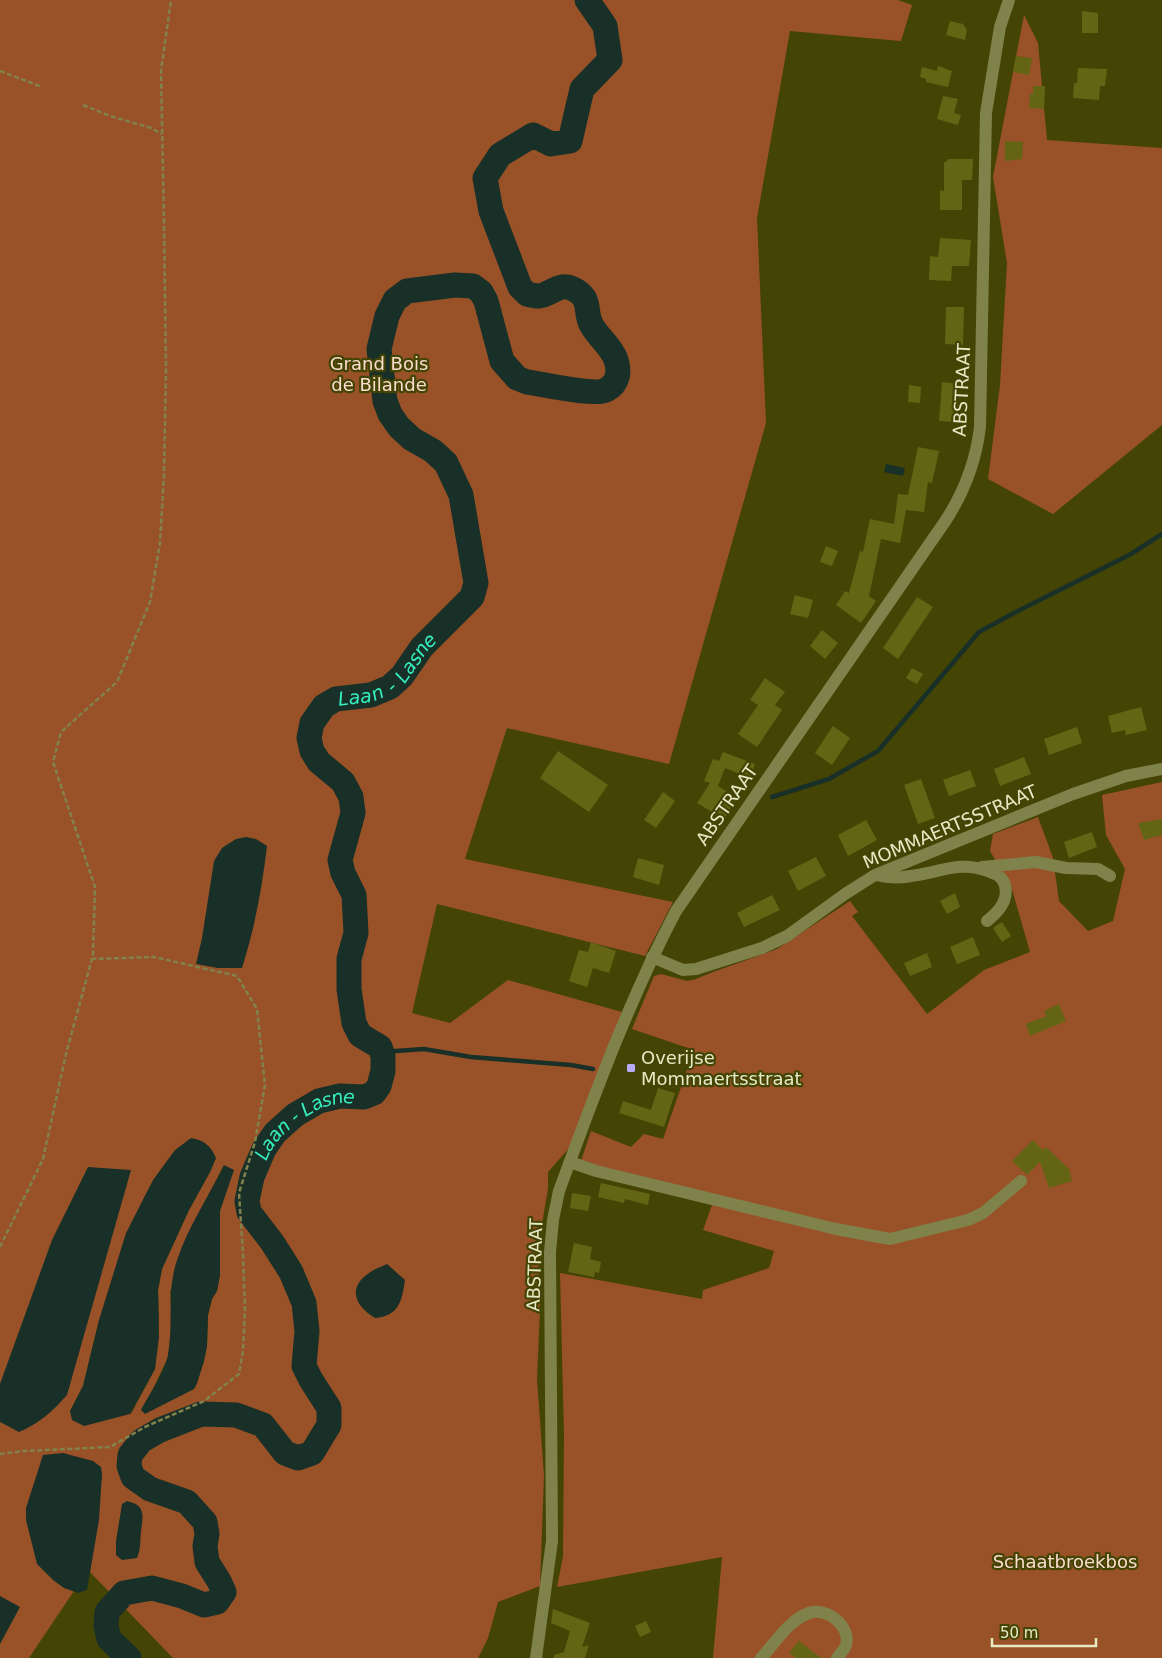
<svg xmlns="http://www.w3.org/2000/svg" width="1162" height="1658" viewBox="0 0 1162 1658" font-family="'DejaVu Sans',sans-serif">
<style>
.green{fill:#995227;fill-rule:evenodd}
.water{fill:#183028}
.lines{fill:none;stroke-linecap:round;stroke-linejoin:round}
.stream{stroke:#183028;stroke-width:4.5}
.river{stroke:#183028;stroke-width:25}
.building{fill:#646514}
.path{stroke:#81824c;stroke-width:2.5;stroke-dasharray:5 2.5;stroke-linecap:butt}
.minor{stroke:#80824b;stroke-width:12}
.poi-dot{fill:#b6acf8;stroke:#444405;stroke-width:2}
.labels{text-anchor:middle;stroke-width:4.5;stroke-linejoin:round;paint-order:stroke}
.park-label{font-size:18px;fill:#fbddcd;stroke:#444405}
.street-label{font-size:18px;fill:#e7e9c4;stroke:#444405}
.poi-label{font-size:18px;fill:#e7e9c4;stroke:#444405;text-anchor:start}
.water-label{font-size:19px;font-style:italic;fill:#35f0be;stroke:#444405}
</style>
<rect width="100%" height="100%" fill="#444405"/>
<g class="green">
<path d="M0,0H898L912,5L901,41L790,31L757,218L766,423L669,764L507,728L465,859L673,902L645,956L437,904L412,1013L450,1023L508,980L622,1012L570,1147L548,1172V1189L538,1247L540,1311L537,1379L544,1476L540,1586L498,1602L488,1638L478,1658H173L88,1570L29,1658H0ZM216,1158L210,1172L189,1210L162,1269L158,1290L159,1317L155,1369L131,1414L70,1411L83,1386L99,1320ZM224,1165L220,1211V1275L217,1291L212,1299L208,1315L207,1346L204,1361L197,1383L194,1389L141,1410L152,1391L168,1357L172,1321L170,1292L188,1234Z"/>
<polygon points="1024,15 1038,43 1047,140 1162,148 1162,425 1053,514 988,479 1000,385 1007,263 993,177"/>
<polygon points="1162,782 1162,1658 713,1658 722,1557 557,1587 563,1556 564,1435 560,1273 702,1299 703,1290 769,1268 774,1251 703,1230 712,1205 578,1170 591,1131 631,1147 644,1134 663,1139 694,1050 632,1029 654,976 661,974 687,981 696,979 713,972 777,949 850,901 858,912 852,916 927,1014 984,970 1030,952 1011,886 990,851 993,834 1038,817 1053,858 1059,901 1088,931 1113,921 1125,869 1106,835 1102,795"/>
</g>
<g class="water">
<polygon points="886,464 905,468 903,476 884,472"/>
<path d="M246,837L256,839L267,846C262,888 255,927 242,968H218L196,964L202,938L214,861L222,848L236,839Z"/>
<path d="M191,1138C204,1140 211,1146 216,1158L210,1172L189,1210L162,1269L158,1290L159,1337L155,1369L130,1414L84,1426L72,1420L70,1411L83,1386L99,1320L126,1233L153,1180L175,1150Z"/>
<path d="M224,1165L234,1170L220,1211V1275L217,1291L212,1299L208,1315L207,1346L204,1361L197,1383L194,1389L145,1414L141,1410C149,1395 165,1371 168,1355C174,1322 166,1293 177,1260C188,1227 209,1196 224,1165Z"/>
<path d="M88,1167L131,1170L67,1395C52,1412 40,1423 19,1432L0,1422V1384L52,1240Z"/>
<path d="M387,1264L405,1280C402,1301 399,1316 375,1318C355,1306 347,1288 369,1273C374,1269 381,1267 387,1264Z"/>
<polygon points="63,1453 93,1461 101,1467 102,1474 99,1520 87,1590 78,1593 64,1588 53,1580 37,1564 26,1520 26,1508 43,1455"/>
<path d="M127,1501C146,1505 143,1516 141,1531C140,1541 141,1549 137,1558L122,1560L116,1555V1541L122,1504Z"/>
<polygon points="0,1596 20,1607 0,1644"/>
</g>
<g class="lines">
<g class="stream">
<polyline points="772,797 829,779 878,751 979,632 1014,613 1131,554 1162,534"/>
<polyline points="382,1052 424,1049 471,1057 571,1065 593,1069"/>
</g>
<path class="river" id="s1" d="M129,1658L109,1639L106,1626L107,1612L124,1593L152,1588L182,1596L204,1605L217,1602L224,1592L219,1581L207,1562L205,1546L207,1534L205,1522L187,1502L150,1489L133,1477L129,1466L130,1455L141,1441L160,1430L201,1414L236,1415L263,1425L285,1453L298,1458L312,1453L329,1425V1408L311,1380L304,1366L307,1331L304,1303L291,1272L272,1242L249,1212L247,1201L252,1177L264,1149L275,1133L295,1115L319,1101L340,1096L364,1097L374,1093L379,1086L383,1071V1056L380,1047L360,1035L354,1023L349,989V959L356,933L354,895L343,873L340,860L353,813L351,797L343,782L319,762L312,751L309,738L312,723L324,706L336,699L371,695L390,687L402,676L422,647L472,597L476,583L461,495L446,463L433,451L412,439L399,427L390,414L385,401L379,349L387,316L395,300L407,291L455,285L473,286L481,292L486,301L502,361L517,378L527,382C542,384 595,396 606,390C618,384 620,372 616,360C612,347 599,338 592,326C583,311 594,298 571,288C559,283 550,295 539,296C535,296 531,295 527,294L520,287L491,211L485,178L500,155L533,135L551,144L570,141L582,89L610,60L605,26L587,0"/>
</g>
<g class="building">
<polygon points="1082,11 1098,13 1098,33 1082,33"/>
<polygon points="950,21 963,24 967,30 965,40 946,35"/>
<polygon points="1016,56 1032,58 1029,75 1013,72"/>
<polygon points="938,66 952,71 948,87 926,82 926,79 920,77 922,67 937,71"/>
<polygon points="1078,68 1107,69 1105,86 1100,86 1099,100 1073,98 1074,83 1077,83"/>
<polygon points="1033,86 1045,86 1044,109 1029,108 1030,94 1033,94"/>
<polygon points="943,96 958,99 954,113 961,115 958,125 937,119"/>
<polygon points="1005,141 1023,142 1022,159 1005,161"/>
<polygon points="949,159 973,159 972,180 962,180 962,210 940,210 940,190 944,191 944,163"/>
<polygon points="940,238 971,240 969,266 952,266 951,281 929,280 930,256 938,257"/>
<polygon points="946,307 964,307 963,345 945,344"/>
<polygon points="942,382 959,384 956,422 939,421"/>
<polygon points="909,385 921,387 920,403 908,402"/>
<polygon points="918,447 939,451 932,483 928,482 924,512 906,510 900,543 881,539 869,596 876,601 861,623 836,605 845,591 849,593 860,551 863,552 870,519 894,524 898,494 908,495"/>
<polygon points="826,546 838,551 832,566 820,562"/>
<polygon points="795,595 813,600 808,618 790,614"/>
<polygon points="917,597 933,607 898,659 883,648"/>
<polygon points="822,630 838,643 825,659 810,646"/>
<polygon points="912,668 923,674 917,684 906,678"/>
<polygon points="765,678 785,692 775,705 782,710 757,747 738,734 758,705 750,700"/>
<polygon points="1141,707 1147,730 1126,735 1125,730 1112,733 1108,716"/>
<polygon points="833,726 850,738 832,765 815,753"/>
<polygon points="1077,727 1082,743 1049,755 1044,739"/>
<polygon points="558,751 608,785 589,812 540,778"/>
<polygon points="723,752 755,764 750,778 725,768 718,786 737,798 724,819 697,803 710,783 704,781 713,759 719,761"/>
<polygon points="1024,757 1031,774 1000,786 994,769"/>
<polygon points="970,770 976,786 949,796 943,780"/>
<polygon points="921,779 935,818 918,824 904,785"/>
<polygon points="663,792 675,801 656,828 644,820"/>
<polygon points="1162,819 1162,835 1144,840 1138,823"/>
<polygon points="866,820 877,840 848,856 838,835"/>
<polygon points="1092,832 1097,847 1069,858 1064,842"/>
<polygon points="816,857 826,876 798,891 788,871"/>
<polygon points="638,858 664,865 659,885 633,877"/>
<polygon points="955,893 960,907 947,914 940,901"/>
<polygon points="772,895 780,910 744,927 737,913"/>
<polygon points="1002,922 1011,936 1002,942 993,928"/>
<polygon points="973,937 980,955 957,964 950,947"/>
<polygon points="591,942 616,951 609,973 593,968 587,987 569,981 579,950 588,952"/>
<polygon points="927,953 932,967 910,976 904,963"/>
<polygon points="1059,1004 1066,1021 1030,1036 1026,1024 1046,1016 1044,1011"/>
<polygon points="658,1088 675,1093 664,1127 619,1113 623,1101 651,1110"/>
<polygon points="1033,1140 1043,1150 1046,1147 1069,1169 1072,1181 1049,1188 1040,1162 1027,1175 1012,1161"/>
<polygon points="601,1183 650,1194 648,1205 625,1199 624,1203 598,1197"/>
<polygon points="572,1193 591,1196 588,1211 570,1208"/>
<polygon points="574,1243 592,1247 590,1259 601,1262 599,1273 595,1272 594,1277 568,1272"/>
<polygon points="553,1609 590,1623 582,1647 589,1645 585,1658 554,1658 554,1655 564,1652 570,1631 551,1623"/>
<polygon points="646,1621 651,1632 640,1637 635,1626"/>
<polygon points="799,1641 821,1658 796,1658 789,1653"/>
</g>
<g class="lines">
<g class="path">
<polyline points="0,71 42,87"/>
<polyline points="83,105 110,116 151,128 162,134"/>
<polyline points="0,1247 43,1159 66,1054 93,955 95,887 53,762 61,732 117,682 150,602 160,543 164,475 166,370 164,222 161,71 171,0"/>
<polyline points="0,1454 24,1451 110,1447 145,1427 204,1401 239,1374 243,1351 245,1308 243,1254 239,1193 255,1142 265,1085 257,1009 237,976 154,957 92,959"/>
</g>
<g class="minor">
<polyline points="982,867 1036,862 1066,868 1098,869 1110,876"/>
<path d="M876,875C888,878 900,878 911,876C940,873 957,860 988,871C996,874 1002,876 1005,885C1009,901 998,912 987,921"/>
<polyline points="652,957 683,970 696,969 762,948 787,936 845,894 875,875 1073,794 1126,776 1162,769"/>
<polyline points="570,1162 596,1171 836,1229 890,1239 968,1220 983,1213 1021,1181"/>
<path d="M536,1658L552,1541L550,1252L553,1220L559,1191C594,1096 629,1000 676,911L946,520C964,492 976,461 980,427L986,113L1000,27L1009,0"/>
<path d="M761,1658C775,1643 789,1620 809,1613C827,1607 851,1626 846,1645C845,1649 840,1654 837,1658"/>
</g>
</g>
<rect class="poi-dot" x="626" y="1063" width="10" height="10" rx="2.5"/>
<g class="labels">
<g class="park-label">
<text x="379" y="370">Grand Bois<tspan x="379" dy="21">de Bilande</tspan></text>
<text x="1065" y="1568">Schaatbroekbos</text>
</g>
<g class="street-label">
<text transform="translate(962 390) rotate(-87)" y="6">ABSTRAAT</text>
<text transform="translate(727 805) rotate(-55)" y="6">ABSTRAAT</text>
<text transform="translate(950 827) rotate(-23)" y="6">MOMMAERTSSTRAAT</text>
<text transform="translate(535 1265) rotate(-88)" y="6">ABSTRAAT</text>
</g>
<g class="poi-label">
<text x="641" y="1064">Overijse<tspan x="641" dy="21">Mommaertsstraat</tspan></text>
</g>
<g class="water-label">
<text dy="7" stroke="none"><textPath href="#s1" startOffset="1556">Laan - Lasne</textPath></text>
<text dy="7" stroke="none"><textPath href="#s1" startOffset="971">Laan - Lasne</textPath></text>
</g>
</g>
<path d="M992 1638v8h104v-8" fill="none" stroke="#e7e9c4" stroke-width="2.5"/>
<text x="1000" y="1638" font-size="15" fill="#e7e9c4" stroke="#444405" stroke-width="4" paint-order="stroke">50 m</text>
</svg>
